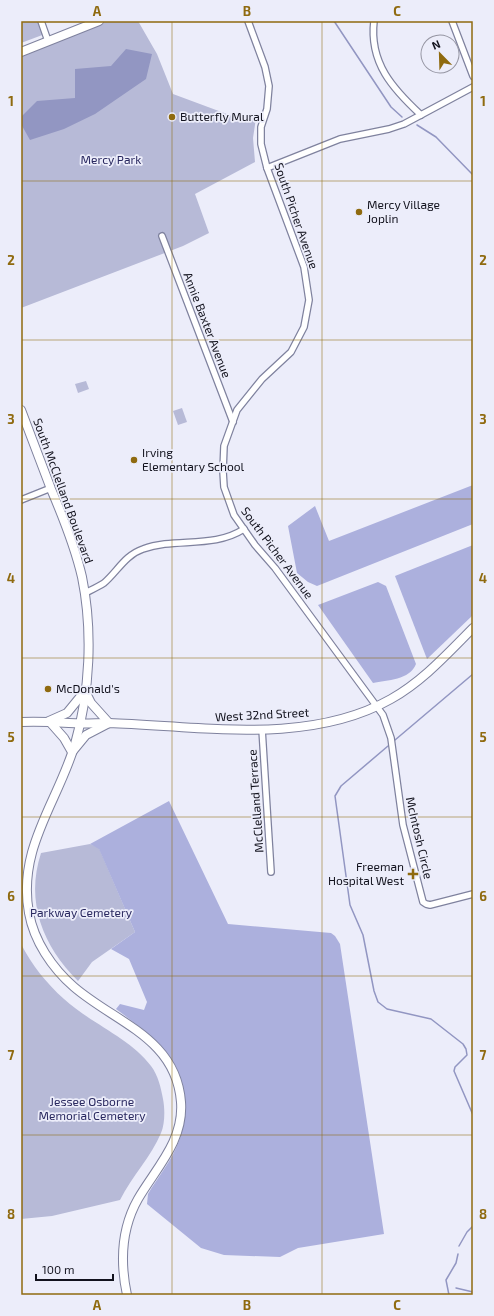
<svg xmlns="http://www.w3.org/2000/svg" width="494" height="1316" viewBox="0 0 494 1316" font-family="'Exo 2',sans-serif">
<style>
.green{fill:#b7bad7}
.forest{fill:#acb0dd}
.water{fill:#9296c2}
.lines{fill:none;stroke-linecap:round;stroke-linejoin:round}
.stream{stroke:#9296c2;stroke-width:1.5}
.street-casing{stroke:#7f829e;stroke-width:8}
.secondary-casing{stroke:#7f829e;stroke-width:10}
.street{stroke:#fff;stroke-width:5.5}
.secondary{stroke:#fff;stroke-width:8}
.grid{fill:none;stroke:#8f6a0f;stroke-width:1;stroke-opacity:0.55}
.poi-dot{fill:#8f6a0f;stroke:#ecedfa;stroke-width:1.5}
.labels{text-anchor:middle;stroke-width:3.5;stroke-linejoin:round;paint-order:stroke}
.poi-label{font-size:12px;fill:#12121d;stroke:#ecedfa;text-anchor:start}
.park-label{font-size:12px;fill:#2a2960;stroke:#ecedfa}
.street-label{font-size:12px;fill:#12121d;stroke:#ecedfa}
.neatline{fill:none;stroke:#8f6a0f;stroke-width:1.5}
.grid-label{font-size:13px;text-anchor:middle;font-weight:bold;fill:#8f6a0f}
</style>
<rect width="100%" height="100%" fill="#ecedfa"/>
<g class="green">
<polygon points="21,21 40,21 45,34 21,43"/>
<polygon points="98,21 138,21 157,54 173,94 243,120 256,118 253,138 255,162 195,194 209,233 183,246 21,308 21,51"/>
<polygon points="86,381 89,389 78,393 75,384"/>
<polygon points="182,408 187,422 178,425 173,411"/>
<path d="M90,844L99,848L135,932L92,962L78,981C43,946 25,902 41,853Z"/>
<path d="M21,944C32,965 46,983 64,999C90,1023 130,1038 151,1066C158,1075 161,1088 163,1099C165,1109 165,1124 161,1133C151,1157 132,1176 120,1200L52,1216L21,1219Z"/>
</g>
<g class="forest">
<polygon points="473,485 473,524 317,586 308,582 297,573 288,526 315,506 329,541"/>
<polygon points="473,545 473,615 427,659 395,576"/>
<path d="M378,582L386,586L416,664C410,680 387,680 373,683L318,605Z"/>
<path d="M169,801L228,924L331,933L335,936L340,944L384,1234L298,1248L280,1257L224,1255L201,1248L147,1204L148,1194C158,1177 172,1160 179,1141C183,1132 183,1121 184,1111C188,1059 153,1037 116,1009L120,1004L144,1010L147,1002L129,959L111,949L135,932L99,849L90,844Z"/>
</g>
<polygon class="water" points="126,49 152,54 146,79 95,114 64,129 30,140 21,124 21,117 37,101 75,98 75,69 111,66"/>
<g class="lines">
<g class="stream">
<polyline points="334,21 391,107 402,117"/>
<polyline points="417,125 436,137 473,175"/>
<polyline points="395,740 473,674"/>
<polyline points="388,746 341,786 335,796 350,905 363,935 374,991 378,1002 387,1009 431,1019 463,1044 466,1049 467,1055 455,1067 454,1071 473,1115"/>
<polyline points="459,1246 467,1232 473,1226"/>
<polyline points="456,1288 473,1292"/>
<polyline points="449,1295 446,1280 456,1263 458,1254"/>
</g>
<g class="street-casing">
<g id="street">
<polyline points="41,21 48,41"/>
<polyline points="248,21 265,67 269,86 267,109 261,127 261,144 267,168 304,267 309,300 304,327 291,352 262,379 237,410 224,446 223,471 224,487 234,515 255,545 275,568 383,715 391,738 403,825 423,902 426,904 430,905 473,894"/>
<path d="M374,21C369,63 393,89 421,115"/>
<polyline points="452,21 473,76"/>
<polyline points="267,168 340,139 389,129 404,124 473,87"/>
<polyline points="162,236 233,422"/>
<polyline points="21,500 51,488"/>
<path d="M85,593C91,590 98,587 104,583C117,572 125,555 143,549C176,537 213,549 244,529"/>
<polyline points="262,729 271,872"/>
</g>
</g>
<g class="secondary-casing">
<g id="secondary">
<polyline points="21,52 99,21"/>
<path d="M21,410C31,436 41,463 51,489C63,517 75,547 82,577C93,631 90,692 75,744C58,802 17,848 29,913C34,941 52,968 74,987C116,1023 176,1038 181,1102C184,1141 156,1168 138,1199C121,1229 120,1262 127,1295"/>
<polygon points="85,691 91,703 109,723 86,735 72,752 64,738 49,721 67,713"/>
<path d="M21,722C37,721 53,722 69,723C82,724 96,723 109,723C200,726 308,746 391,699C423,681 447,654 473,628"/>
</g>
</g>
<use href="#street" class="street"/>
<use href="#secondary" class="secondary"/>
</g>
<path class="grid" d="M172,21V1295M322,21V1295M21,181H473M21,340H473M21,499H473M21,658H473M21,817H473M21,976H473M21,1135H473"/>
<g class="poi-dot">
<circle cx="172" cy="117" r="4"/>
<circle cx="359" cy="212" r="4"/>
<circle cx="134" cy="460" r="4"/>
<circle cx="48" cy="689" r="4"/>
<path d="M411 868h4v4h4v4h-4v4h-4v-4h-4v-4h4z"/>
</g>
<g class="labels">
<g class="poi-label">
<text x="180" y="121">Butterfly Mural</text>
<text x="367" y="209">Mercy Village<tspan x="367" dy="14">Joplin</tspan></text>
<text x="142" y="457">Irving<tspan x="142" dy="14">Elementary School</tspan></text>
<text x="56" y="693">McDonald's</text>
<text x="404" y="871" text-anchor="end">Freeman<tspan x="404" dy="14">Hospital West</tspan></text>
</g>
<g class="park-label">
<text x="111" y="164">Mercy Park</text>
<text x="81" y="917">Parkway Cemetery</text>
<text x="92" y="1106">Jessee Osborne<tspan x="92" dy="14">Memorial Cemetery</tspan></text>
</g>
<g class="street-label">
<text transform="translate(296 216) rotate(71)" y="4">South Picher Avenue</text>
<text transform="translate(207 325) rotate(69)" y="4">Annie Baxter Avenue</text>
<text transform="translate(63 491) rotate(70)" y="4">South McClelland Boulevard</text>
<text transform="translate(277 553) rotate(53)" y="4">South Picher Avenue</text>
<text transform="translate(262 715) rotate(-3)" y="4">West 32nd Street</text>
<text transform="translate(256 801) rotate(-94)" y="4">McClelland Terrace</text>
<text transform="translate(419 838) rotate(77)" y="4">McIntosh Circle</text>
</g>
</g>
<rect width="494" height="1316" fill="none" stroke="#ecedfa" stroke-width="44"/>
<g transform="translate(440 54) rotate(337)"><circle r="19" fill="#ecedfa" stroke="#9595a2"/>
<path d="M0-3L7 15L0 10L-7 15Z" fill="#8f6a0f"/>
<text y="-6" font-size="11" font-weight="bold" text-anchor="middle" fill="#12121d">N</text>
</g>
<path d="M36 1274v6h77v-6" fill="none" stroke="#12121d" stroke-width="2"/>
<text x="42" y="1274" font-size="12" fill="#12121d" stroke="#ecedfa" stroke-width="3" paint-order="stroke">100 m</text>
<rect x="22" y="22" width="450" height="1272" class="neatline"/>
<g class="grid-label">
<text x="97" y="16">A</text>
<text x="247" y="16">B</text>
<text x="397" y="16">C</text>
<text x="11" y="106">1</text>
<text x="483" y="106">1</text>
<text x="11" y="265">2</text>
<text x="483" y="265">2</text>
<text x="11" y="424">3</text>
<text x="483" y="424">3</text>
<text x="11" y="583">4</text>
<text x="483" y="583">4</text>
<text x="11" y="742">5</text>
<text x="483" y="742">5</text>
<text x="11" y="901">6</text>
<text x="483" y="901">6</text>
<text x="11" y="1060">7</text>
<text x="483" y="1060">7</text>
<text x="11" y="1219">8</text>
<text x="483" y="1219">8</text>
<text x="97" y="1310">A</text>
<text x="247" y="1310">B</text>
<text x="397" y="1310">C</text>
</g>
</svg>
